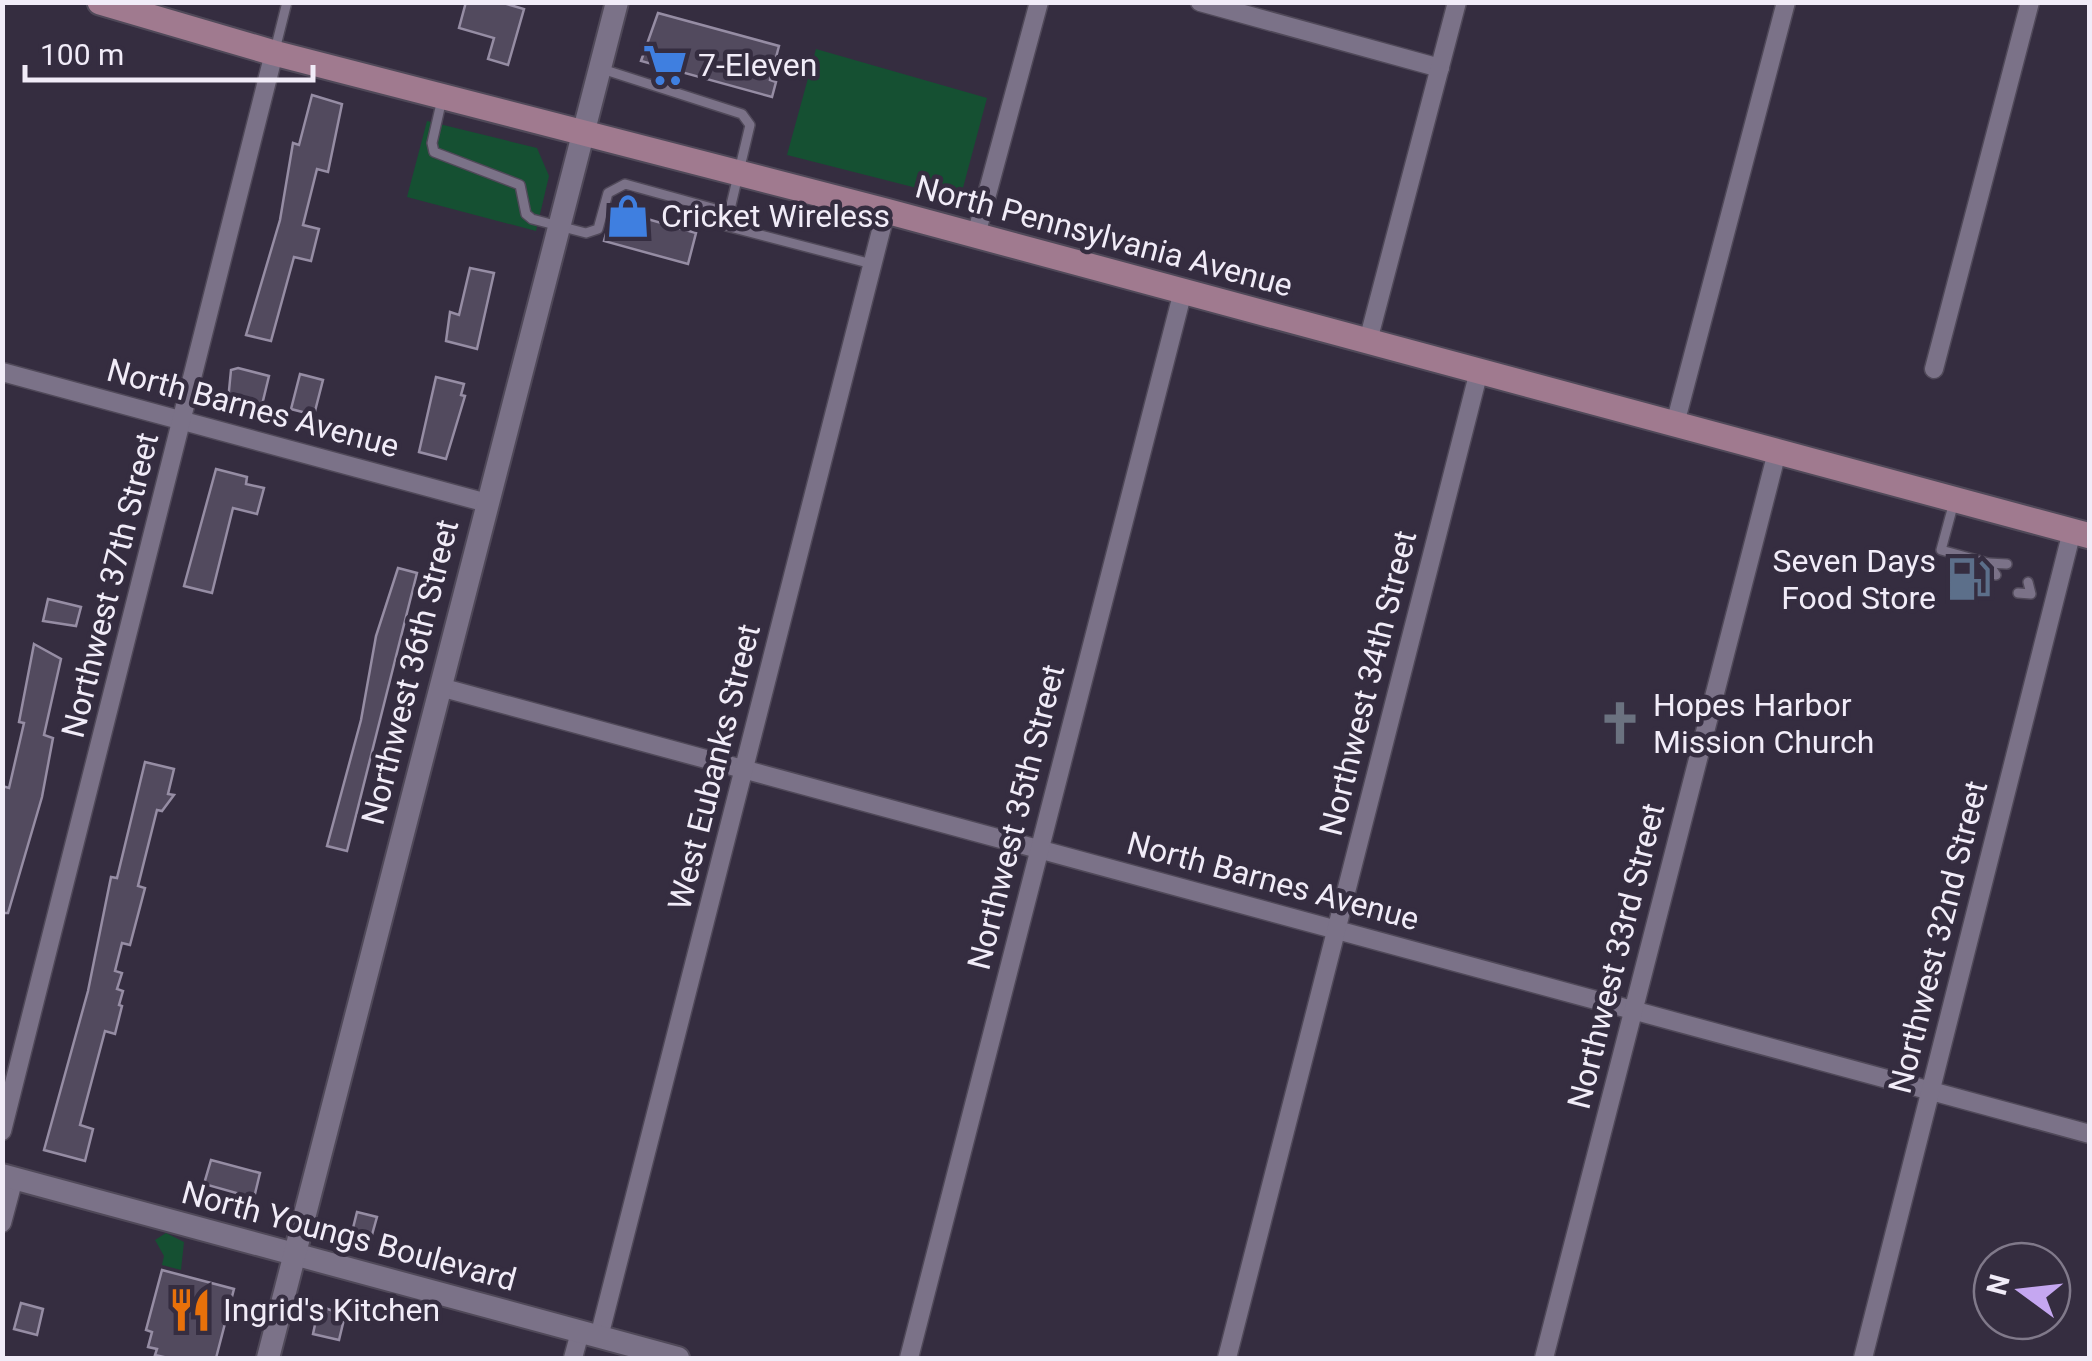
<svg xmlns="http://www.w3.org/2000/svg" width="2092" height="1361" viewBox="0 0 2092 1361" font-family="Roboto,sans-serif">
<style>
.green{fill:#155032}
.building{fill:#524a5e;stroke:#968da4;stroke-width:2.5}
.lines{fill:none;stroke-linecap:round;stroke-linejoin:round}
.service-casing{stroke:#504959;stroke-width:12}
.minor-casing{stroke:#504959;stroke-width:21}
.tertiary-casing{stroke:#504959;stroke-width:26}
.secondary-casing{stroke:#504959;stroke-width:29}
.service{stroke:#7b7288;stroke-width:9}
.minor{stroke:#7b7288;stroke-width:18}
.tertiary{stroke:#7b7288;stroke-width:22}
.secondary{stroke:#a07a8f;stroke-width:25}
.labels{text-anchor:middle;stroke-width:9;stroke-linejoin:round;paint-order:stroke}
.poi-label{font-size:32px;fill:#f1ecf8;stroke:#352d40;text-anchor:start}
.street-label{font-size:32px;fill:#f1ecf8;stroke:#352d40}
</style>
<rect width="100%" height="100%" fill="#352d40"/>
<g class="green">
<polygon points="816,49 987,98 960,199 787,155"/>
<polygon points="427,121 537,148 549,176 536,231 407,197"/>
<polygon points="166,1233 184,1242 181,1270 162,1265 164,1256 155,1240"/>
</g>
<g class="building">
<polygon points="466,2 500,2 524,9 508,65 488,59 494,38 459,28"/>
<polygon points="658,13 779,46 770,80 776,82 772,97 641,61"/>
<polygon points="312,95 342,104 328,172 317,169 303,225 319,229 311,261 294,257 271,341 246,335 280,220 293,143 299,145"/>
<polygon points="613,209 696,233 688,264 604,241"/>
<polygon points="470,268 494,273 477,349 446,341 450,312 459,315"/>
<polygon points="238,368 269,376 261,409 228,401 231,370"/>
<polygon points="300,374 323,380 314,415 291,409"/>
<polygon points="436,377 464,384 461,395 465,396 446,459 419,452"/>
<polygon points="216,469 247,477 246,484 264,488 257,514 233,508 212,593 184,586"/>
<polygon points="398,568 417,573 347,851 327,846 361,720 376,636"/>
<polygon points="48,599 81,607 76,626 43,621"/>
<polygon points="34,644 61,659 44,735 53,738 42,797 8,913 2,913 2,786 9,788 24,723 19,722"/>
<polygon points="145,762 174,769 168,794 174,795 162,811 157,810 138,886 145,888 130,945 122,943 115,971 122,973 117,989 123,991 119,1005 122,1006 115,1034 105,1031 80,1125 93,1129 85,1161 44,1150 88,991 111,877 117,878"/>
<polygon points="211,1160 260,1173 254,1198 204,1184"/>
<polygon points="357,1212 377,1217 368,1249 349,1244"/>
<polygon points="162,1270 234,1289 216,1358 168,1358 155,1355 157,1349 148,1347 152,1332 146,1330"/>
<polygon points="21,1303 43,1309 37,1335 14,1329"/>
<polygon points="319,1306 345,1315 339,1340 313,1334"/>
</g>
<g class="lines">
<g class="service-casing">
<g id="service">
<polyline points="275,50 287,2"/>
<polyline points="602,69 742,114 750,125 726,226 872,264"/>
<polyline points="442,99 432,143 434,152 520,185 526,214 532,219 586,233 598,229 608,193 625,184 730,213"/>
<polyline points="1954,502 1941,550 1988,563 1996,575"/>
<polyline points="1988,563 2007,564"/>
<polyline points="2018,593 2031,594 2028,582"/>
</g>
</g>
<g class="minor-casing">
<g id="minor">
<polyline points="1200,2 1440,68"/>
<polyline points="976,235 1039,2"/>
<polyline points="1368,341 1457,2"/>
<polyline points="1934,369 2030,2"/>
<polyline points="2,372 487,503"/>
<polyline points="1675,424 1786,2"/>
<polyline points="440,687 2090,1134"/>
<polyline points="2,1131 274,53"/>
<polyline points="2,1223 14,1178"/>
<polyline points="599,1337 886,211"/>
<polyline points="573,1358 580,1332"/>
<polyline points="909,1358 1183,291"/>
<polyline points="1227,1358 1479,371"/>
<polyline points="1544,1358 1777,452"/>
<polyline points="1863,1358 2072,531"/>
</g>
</g>
<g class="tertiary-casing">
<g id="tertiary">
<polyline points="2,1175 678,1358"/>
<polyline points="268,1358 617,2"/>
</g>
</g>
<g class="secondary-casing">
<polyline id="secondary" points="100,2 274,53 886,211 2090,536"/>
</g>
<use href="#service" class="service"/>
<use href="#minor" class="minor"/>
<use href="#tertiary" class="tertiary"/>
<use href="#secondary" class="secondary"/>
</g>
<defs>
<g id="supermarket-bare" transform="scale(3.45)"><path d="M-6-5.5h2.5l.6 2H6L4.5 2H-2.5L-4.4-4H-6ZM-1.5 3.2a1.3 1.3 0 1 0 .1 0ZM3 3.2a1.3 1.3 0 1 0 .1 0Z" fill="#3f7fe0" stroke="#352d40" stroke-width="2.5" paint-order="stroke"/></g>
<g id="shop-bare" transform="scale(3.45)"><path d="M-5-2.5h2.3a2.7 3.5 0 0 1 5.4 0H5L5.5 6h-11ZM-1.5-2.5h3a1.5 2.3 0 0 0-3 0Z" fill="#3f7fe0" stroke="#352d40" stroke-width="2.5" paint-order="stroke"/></g>
<g id="fuel-bare" transform="scale(3.45)"><path d="M-5.5-6h7V0h2V4h1.3V-2.5L3-4.5l.8-.8L6-3V5H2.5V1h-1V6h-7ZM-4.2-4.7v3.2H.2V-4.7Z" fill="#5c6f8a" stroke="#352d40" stroke-width="2.5" paint-order="stroke"/></g>
<g id="church-bare" transform="scale(3.45)"><path d="M-1.2-6h2.4v3.5h3.3v2.4h-3.3V6h-2.4V-.1h-3.3v-2.4h3.3Z" fill="#6b7280" stroke="#352d40" stroke-width="2.5" paint-order="stroke"/></g>
<g id="restaurant-bare" transform="scale(3.45)"><path d="M-5-6h1v4h1v-4h1v4h1v-4h1v5L-1.5 .5V6h-2V.5L-5-1ZM5-6V6H3V1.5H1.5Q1.5-4 5-6Z" fill="#e8710a" stroke="#352d40" stroke-width="2.5" paint-order="stroke"/></g>
</defs>
<g fill-rule="evenodd">
<use href="#supermarket-bare" x="665" y="65"/>
<use href="#shop-bare" x="628" y="216"/>
<use href="#fuel-bare" x="1969" y="579"/>
<use href="#church-bare" x="1620" y="723"/>
<use href="#restaurant-bare" x="190" y="1310"/>
</g>
<g class="labels">
<g class="poi-label">
<text x="698" y="76">7-Eleven</text>
<text x="661" y="227">Cricket Wireless</text>
<text x="1936" y="572" text-anchor="end">Seven Days<tspan x="1936" dy="37">Food Store</tspan></text>
<text x="1653" y="716">Hopes Harbor<tspan x="1653" dy="37">Mission Church</tspan></text>
<text x="223" y="1321">Ingrid's Kitchen</text>
</g>
<g class="street-label">
<text transform="translate(1104 236) rotate(15)" y="11">North Pennsylvania Avenue</text>
<text transform="translate(253 408) rotate(15)" y="11">North Barnes Avenue</text>
<text transform="translate(110 585) rotate(-76)" y="11">Northwest 37th Street</text>
<text transform="translate(410 672) rotate(-76)" y="11">Northwest 36th Street</text>
<text transform="translate(1368 683) rotate(-76)" y="11">Northwest 34th Street</text>
<text transform="translate(714 767) rotate(-76)" y="11">West Eubanks Street</text>
<text transform="translate(1016 817) rotate(-76)" y="11">Northwest 35th Street</text>
<text transform="translate(1273 881) rotate(15)" y="11">North Barnes Avenue</text>
<text transform="translate(1938 937) rotate(-76)" y="11">Northwest 32nd Street</text>
<text transform="translate(1616 956) rotate(-76)" y="11">Northwest 33rd Street</text>
<text transform="translate(349 1236) rotate(15)" y="11">North Youngs Boulevard</text>
</g>
</g>
<rect width="2092" height="1361" fill="none" stroke="#f1ecf8" stroke-width="10"/>
<g transform="translate(2022 1291) rotate(285)"><circle r="48" fill="#352d40" stroke="#80798a" stroke-width="2.5"/>
<path d="M0-8L18 38L0 25L-18 38Z" fill="#c5a7f1"/>
<text y="-15" font-size="28" font-weight="bold" text-anchor="middle" fill="#f1ecf8">N</text>
</g>
<path d="M25 65v15h288v-15" fill="none" stroke="#f1ecf8" stroke-width="5"/>
<text x="40" y="65" font-size="30" fill="#f1ecf8" stroke="#352d40" stroke-width="8" paint-order="stroke">100 m</text>
</svg>
